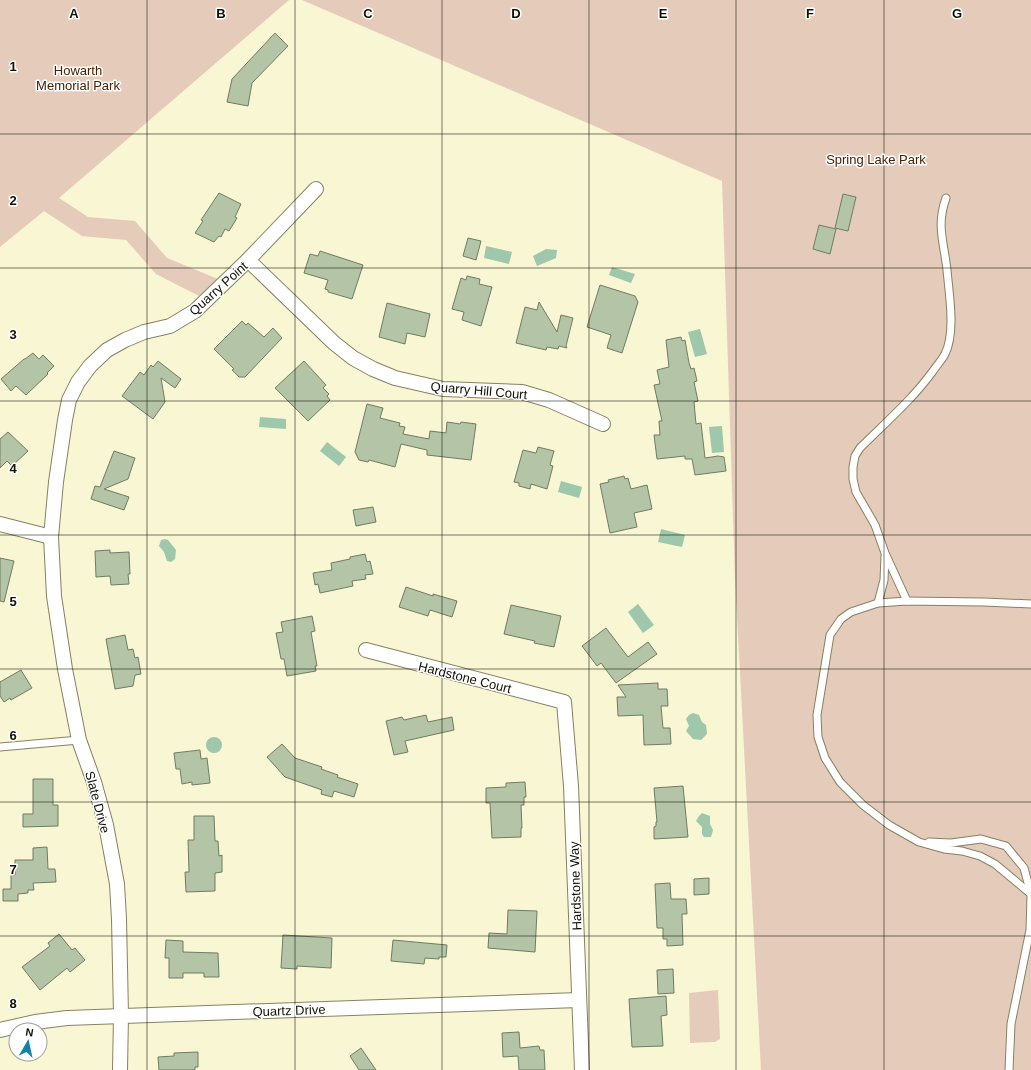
<svg xmlns="http://www.w3.org/2000/svg" width="1031" height="1070" viewBox="0 0 1031 1070" font-family="Helvetica,sans-serif">
<style>
.green{fill:#e5cbb9}
.water{fill:#9ec7ab}
.building{fill:#b4c4a6;stroke:#6e7d61}
.lines{fill:none;stroke-linecap:round;stroke-linejoin:round}
.lane-casing{stroke:#848263;stroke-width:9}
.street-casing{stroke:#848263;stroke-width:16}
.lane{stroke:#fff;stroke-width:7}
.street{stroke:#fff;stroke-width:14}
.grid{fill:none;stroke:#101005;stroke-width:1;stroke-opacity:0.55}
.labels{text-anchor:middle;stroke-width:3;stroke-linejoin:round;paint-order:stroke}
.park-label{font-size:13px;fill:#472102;stroke:#fff}
.street-label{font-size:13px;fill:#101005;stroke:#fff}
.grid-label{font-size:13px;text-anchor:middle;font-weight:bold;fill:#101005;stroke:#fff;stroke-width:3;stroke-linejoin:round;paint-order:stroke}
</style>
<rect width="100%" height="100%" fill="#f8f6d3"/>
<g class="green">
<polygon points="0,0 289,0 59,198 88,217 135,221 167,258 218,279 199,296 156,274 126,240 82,236 44,211 0,247"/>
<polygon points="302,0 1031,0 1031,1070 761,1070 735,578 722,181"/>
<polygon points="718,990 720,1039 715,1042 690,1043 689,993"/>
</g>
<g class="water">
<polygon points="486,246 512,252 509,264 484,258"/>
<polygon points="546,249 557,250 556,258 537,266 533,256"/>
<polygon points="612,267 635,274 631,283 609,275"/>
<polygon points="700,329 707,354 695,357 688,332"/>
<polygon points="260,417 286,419 286,429 259,427"/>
<polygon points="722,426 724,452 712,453 709,427"/>
<polygon points="327,442 346,457 339,466 320,451"/>
<polygon points="561,481 582,487 579,498 558,492"/>
<polygon points="661,529 685,535 682,547 658,542"/>
<polygon points="165,539 168,540 176,550 175,559 171,562 167,561 164,552 159,546 161,540"/>
<polygon points="638,604 654,625 643,633 628,612"/>
<polygon points="693,713 699,715 702,722 706,725 707,734 701,740 693,739 686,731 689,726 686,719 689,715"/>
<circle cx="214" cy="745" r="8"/>
<polygon points="702,813 710,816 710,824 713,830 711,837 704,837 702,834 702,827 696,821 699,816"/>
</g>
<g class="building">
<polygon points="275,33 288,46 252,83 248,106 227,102 232,79"/>
<polygon points="219,193 241,204 235,217 237,218 229,231 225,229 221,237 219,236 214,242 195,233 203,221 201,220"/>
<polygon points="843,194 856,197 848,231 835,228"/>
<polygon points="819,225 836,229 830,254 813,249"/>
<polygon points="468,238 481,241 476,260 463,256"/>
<polygon points="320,251 363,265 352,299 328,292 328,290 325,289 328,280 304,273 310,254 318,256"/>
<polygon points="467,276 480,279 479,284 492,287 481,326 462,320 464,312 452,309 461,278 466,280"/>
<polygon points="600,285 635,296 638,302 622,353 607,348 611,335 587,327"/>
<polygon points="539,302 557,332 561,315 573,318 566,346 567,348 559,346 558,349 547,347 546,350 516,343 525,307 537,310"/>
<polygon points="387,303 430,314 425,337 407,333 405,344 379,337"/>
<polygon points="242,321 246,325 248,323 264,337 273,328 282,338 245,377 239,377 232,370 234,369 214,349"/>
<polygon points="681,337 682,341 685,340 689,363 691,369 694,368 697,381 694,382 698,401 694,402 696,424 701,423 705,458 718,456 724,457 726,471 695,475 692,459 685,459 685,456 657,459 654,435 660,435 659,421 662,421 654,385 660,384 657,370 669,367 666,340"/>
<polygon points="33,353 39,359 43,355 54,366 47,373 48,374 26,395 16,386 11,391 1,379 24,359 25,359"/>
<polygon points="158,361 181,379 175,388 161,378 165,402 153,419 122,396 140,372 144,375 151,365 153,367"/>
<polygon points="304,361 326,385 323,388 329,394 327,396 330,400 308,421 275,388"/>
<polygon points="367,404 383,408 380,418 400,423 399,426 405,427 403,434 429,439 430,431 446,433 447,422 460,424 461,422 476,424 471,460 427,455 427,450 401,444 395,467 369,460 368,462 359,460 355,452"/>
<polygon points="8,432 28,451 12,466 7,461 0,468 0,439"/>
<polygon points="538,447 554,451 550,465 553,466 547,489 531,484 530,489 519,486 519,483 514,482 523,450 536,453"/>
<polygon points="114,451 135,458 128,479 104,489 129,497 124,510 91,499 95,486 100,487"/>
<polygon points="624,476 625,479 628,478 631,489 647,485 652,509 634,513 637,527 610,533 600,484 609,482 608,480"/>
<polygon points="373,507 376,522 356,526 353,510"/>
<polygon points="110,550 110,553 129,552 130,574 128,574 129,584 111,585 110,576 96,577 95,551"/>
<polygon points="365,554 367,562 370,561 373,574 365,575 366,579 352,581 353,586 320,593 318,584 315,585 313,573 332,570 331,563 350,559 350,557"/>
<polygon points="0,558 14,561 4,602 0,601"/>
<polygon points="406,587 433,596 433,594 457,601 452,617 430,610 428,616 399,607"/>
<polygon points="511,605 561,616 554,647 534,643 535,641 504,634"/>
<polygon points="312,616 315,631 311,632 317,666 315,666 316,671 287,676 284,659 281,659 276,633 283,632 281,622"/>
<polygon points="606,628 628,657 648,642 657,654 616,683 601,663 597,666 582,646"/>
<polygon points="125,635 128,650 133,649 135,658 138,657 141,674 135,675 133,686 115,689 106,639"/>
<polygon points="21,670 32,688 11,700 10,698 4,702 0,696 0,682"/>
<polygon points="658,683 658,689 667,689 668,706 661,706 663,728 670,728 671,744 644,745 643,715 618,716 617,697 626,697 618,685"/>
<polygon points="426,715 428,722 452,717 454,730 405,741 408,752 394,755 386,721 402,717 404,720"/>
<polygon points="282,744 295,758 322,767 321,769 338,775 337,777 358,784 354,797 334,791 332,797 321,794 322,790 285,777 267,757"/>
<polygon points="200,750 201,759 207,758 210,783 192,785 192,782 182,784 180,769 176,769 174,753"/>
<polygon points="33,779 53,779 53,805 58,805 58,826 23,827 23,814 33,814"/>
<polygon points="525,782 526,797 524,797 524,805 521,805 522,828 521,828 521,837 492,838 490,803 486,803 486,788 506,787 506,783"/>
<polygon points="683,786 688,837 654,839 654,827 656,826 656,822 657,822 654,788"/>
<polygon points="194,816 214,816 215,841 218,841 219,856 222,855 222,872 215,873 215,891 186,892 185,872 189,872 188,840 194,840"/>
<polygon points="47,847 48,869 55,869 56,882 33,883 34,890 28,890 28,893 18,894 18,901 3,901 3,889 11,889 11,875 15,875 15,860 33,860 33,848"/>
<polygon points="709,878 709,894 694,895 694,879"/>
<polygon points="670,883 671,899 686,899 687,914 682,914 683,945 667,946 667,939 663,939 663,928 657,928 655,884"/>
<polygon points="508,910 537,911 535,952 488,948 489,933 507,934"/>
<polygon points="59,934 72,950 75,948 85,960 70,972 67,968 40,990 22,967 50,946 48,943"/>
<polygon points="283,935 332,938 331,968 297,966 297,969 281,968"/>
<polygon points="166,940 183,941 183,952 218,953 219,977 204,977 204,973 183,973 183,978 169,978 169,958 165,958"/>
<polygon points="393,940 447,945 446,957 439,957 439,959 425,958 424,964 391,961"/>
<polygon points="673,969 674,993 658,994 657,970"/>
<polygon points="666,996 667,1015 661,1016 663,1046 632,1047 629,999"/>
<polygon points="519,1032 520,1048 539,1046 540,1050 544,1050 545,1070 519,1070 518,1056 503,1057 502,1033"/>
<polygon points="361,1048 376,1070 359,1070 350,1056"/>
<polygon points="198,1052 198,1067 195,1067 195,1070 159,1070 158,1057 174,1056 174,1053"/>
</g>
<g class="lines">
<g class="lane-casing">
<g id="lane">
<path d="M907,601L885,553L875,525L856,492L853,479V467L855,456L860,448C885,423 912,400 933,371C937,365 942,360 945,354C956,332 949,294 947,270C944,242 936,226 946,198"/>
<polyline points="878,603 884,580 885,556"/>
<polyline points="1031,604 984,602 907,601 878,603 851,612 841,619 830,635 817,715 818,737 825,758 840,782 863,805 889,825 919,842 944,849 962,851 980,856 995,864 1031,894"/>
<polyline points="0,747 79,740"/>
<polyline points="929,842 951,843 981,839 1006,846 1024,868 1031,894"/>
<polyline points="1009,1070 1011,1024 1030,930 1031,895"/>
</g>
</g>
<g class="street-casing">
<g id="street">
<polyline points="248,260 334,343 353,358 373,369 395,378 443,389 522,392 549,400 603,424"/>
<polyline points="0,524 51,537"/>
<polyline points="366,650 564,702 571,786 582,1070"/>
<polyline points="0,1030 35,1022 67,1018 579,1000"/>
<polyline points="120,1070 121,1015 119,919 117,884 106,825 94,782 79,740 65,669 54,596 51,537 56,482 65,420 69,400 78,382 90,366 107,350 125,340 144,332 170,326 195,311 248,260 316,189"/>
</g>
</g>
<use href="#lane" class="lane"/>
<use href="#street" class="street"/>
</g>
<path class="grid" d="M147,0V1070M295,0V1070M442,0V1070M589,0V1070M736,0V1070M884,0V1070M0,134H1031M0,268H1031M0,401H1031M0,535H1031M0,669H1031M0,802H1031M0,936H1031"/>
<g class="labels">
<g class="park-label">
<text x="78" y="75">Howarth<tspan x="78" dy="15">Memorial Park</tspan></text>
<text x="876" y="164">Spring Lake Park</text>
</g>
<g class="street-label">
<text transform="translate(218 288) rotate(-42)" y="5">Quarry Point</text>
<text transform="translate(479 390) rotate(5)" y="5">Quarry Hill Court</text>
<text transform="translate(465 677) rotate(14)" y="5">Hardstone Court</text>
<text transform="translate(98 802) rotate(75)" y="5">Slate Drive</text>
<text transform="translate(575 886) rotate(-92)" y="5">Hardstone Way</text>
<text transform="translate(289 1010) rotate(-2)" y="5">Quartz Drive</text>
</g>
</g>
<g class="grid-label">
<text x="74" y="18">A</text>
<text x="221" y="18">B</text>
<text x="368" y="18">C</text>
<text x="516" y="18">D</text>
<text x="663" y="18">E</text>
<text x="810" y="18">F</text>
<text x="957" y="18">G</text>
<text x="13" y="71">1</text>
<text x="13" y="205">2</text>
<text x="13" y="339">3</text>
<text x="13" y="473">4</text>
<text x="13" y="606">5</text>
<text x="13" y="740">6</text>
<text x="13" y="874">7</text>
<text x="13" y="1008">8</text>
</g>
<g transform="translate(28 1042) rotate(9)"><circle r="19" fill="#ffffff" stroke="#9f9f9b"/>
<path d="M0-3L7 15L0 10L-7 15Z" fill="#1382a9"/>
<text y="-6" font-size="11" font-weight="bold" text-anchor="middle" fill="#101005">N</text>
</g>
</svg>
